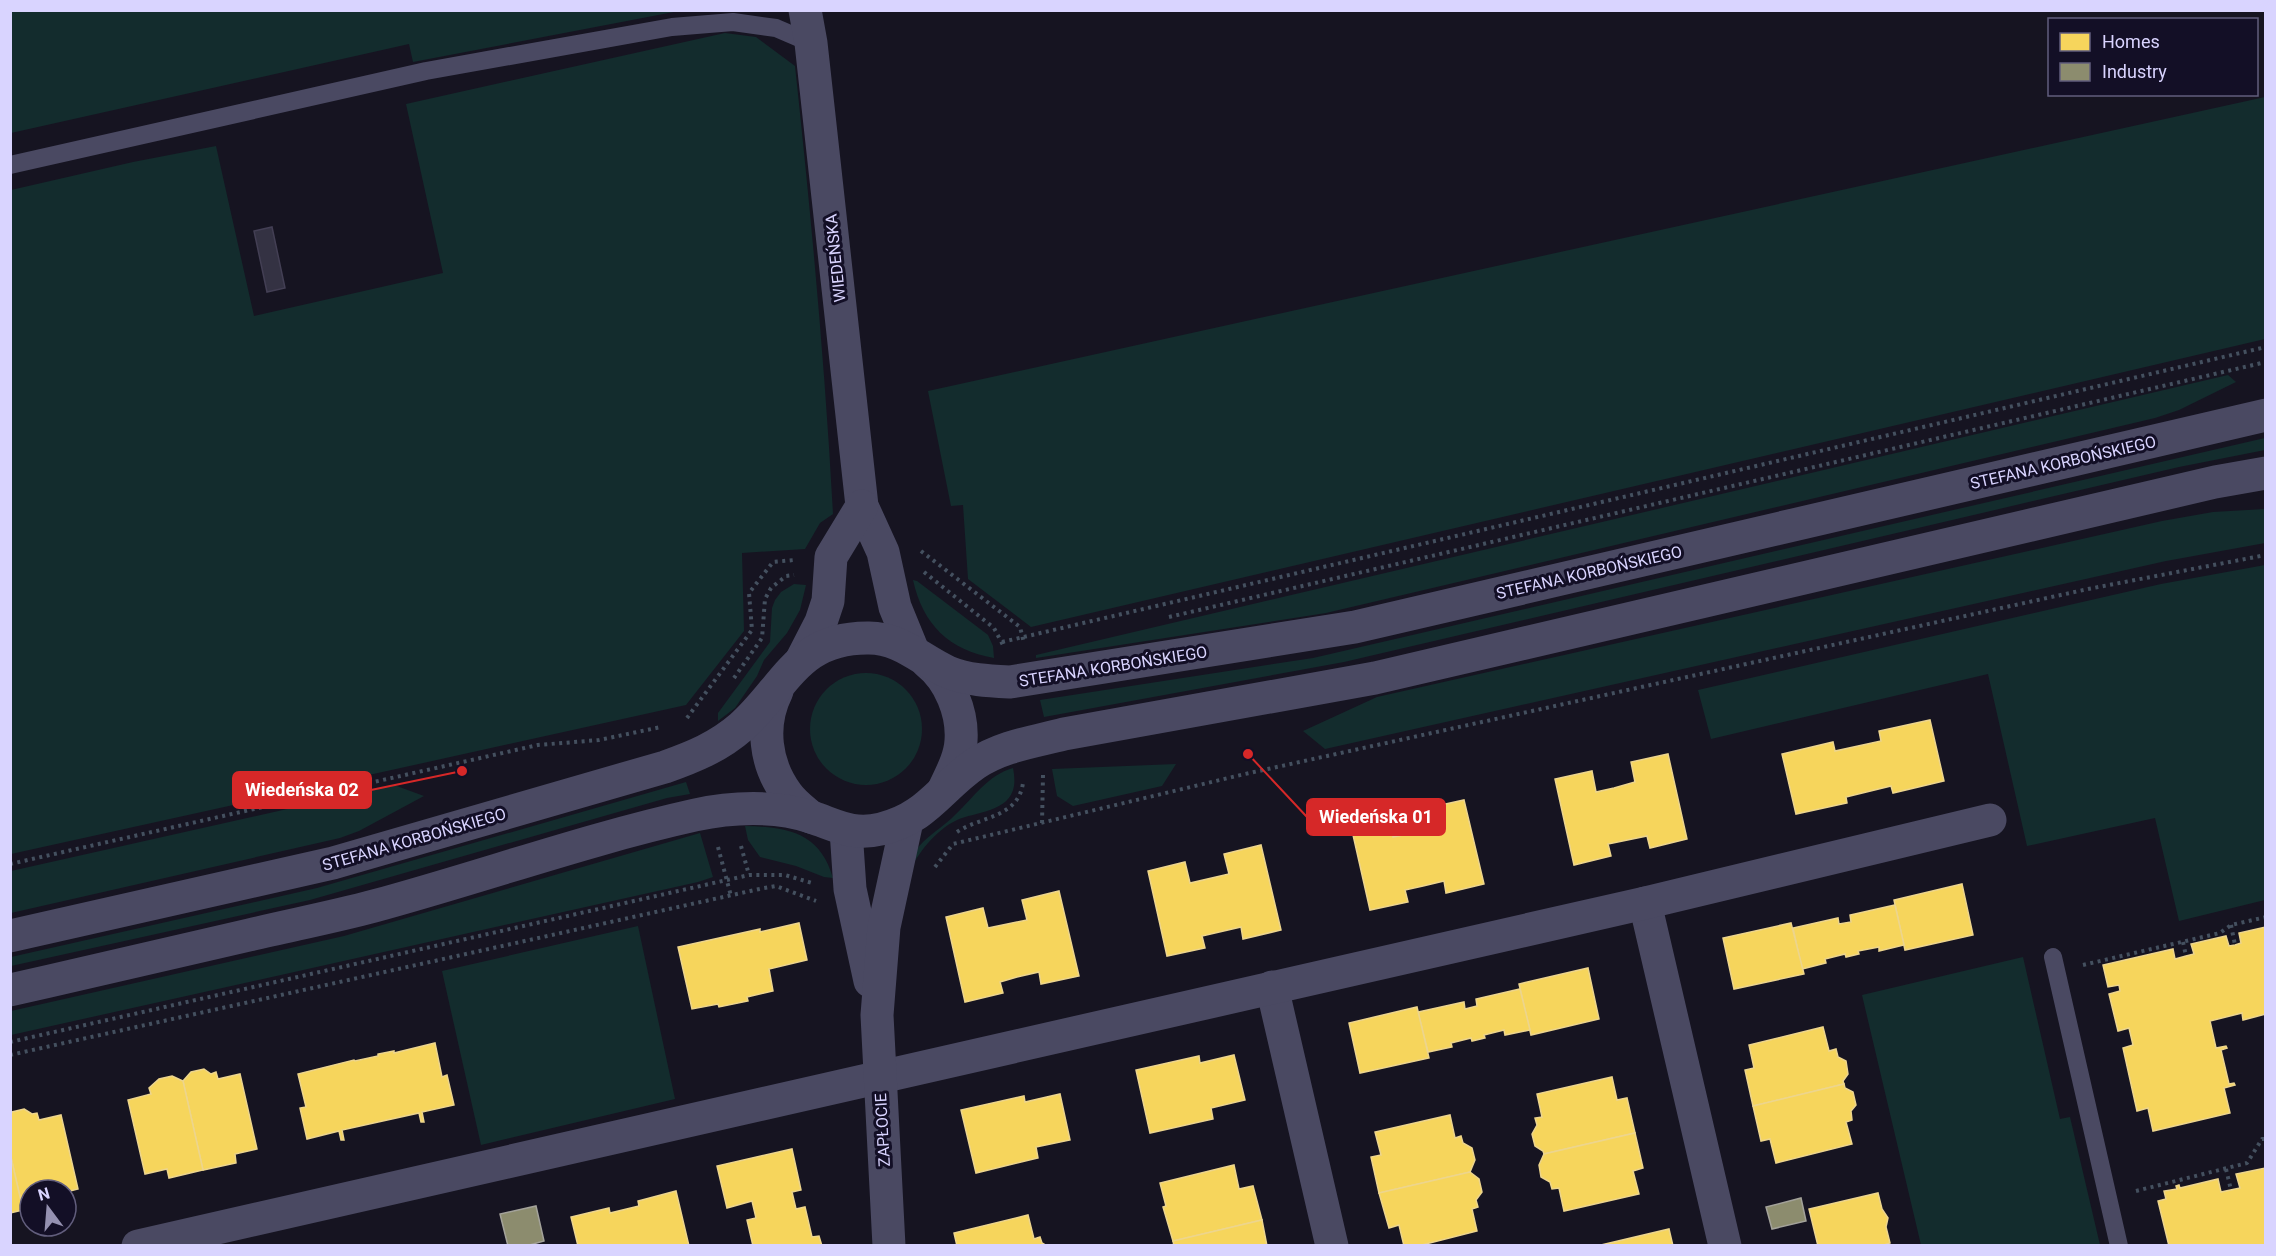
<svg xmlns="http://www.w3.org/2000/svg" width="2276" height="1256" viewBox="0 0 2276 1256" font-family="Roboto,sans-serif">
<style>
.green{fill:#132c2d}
.homes{fill:#f6d55c;stroke:#edd58d;stroke-width:1.5}
.industry{fill:#8c8c6e;stroke:#a3a29a;stroke-width:1.5}
.building{fill:#343243;stroke:#433f54;stroke-width:1.5}
.lines{fill:none;stroke-linecap:round;stroke-linejoin:round}
.path{stroke:#44505f;stroke-width:4;stroke-dasharray:3 4.5;stroke-linecap:butt}
.service{stroke:#4a4962;stroke-width:18}
.minor{stroke:#4a4962;stroke-width:33}
.tertiary{stroke:#4a4962;stroke-width:33}
.labels{text-anchor:middle;stroke-width:6;stroke-linejoin:round;paint-order:stroke}
.street-label{font-size:16px;fill:#d9d4ff;stroke:#130f26}
.leader{fill:none;stroke:#d62828;stroke-width:2}
.callout-dot{fill:#d62828;stroke:#130f26;stroke-width:2}
.callout{fill:#d62828;stroke:#d62828;stroke-width:2}
.callout-label{font-size:18px;text-anchor:middle;font-weight:bold;fill:#fff}
</style>
<rect width="100%" height="100%" fill="#161421"/>
<g class="green">
<polygon points="10,11 11,10 679,11 413,62 409,44 11,133"/>
<path d="M725,33L756,37L795,66C811,215 825,365 833,514L820,523L805,549L742,553L744,631L686,705L11,854V190L133,162L216,146L254,316L443,273L406,104Z"/>
<polygon points="2265,97 2265,339 1031,627 968,579 963,505 951,506 928,391"/>
<polygon points="2228,375 2236,382 2179,410 2155,418 1326,613 1036,658 1036,655"/>
<polygon points="2265,438 2265,450 2179,467 1344,662 1044,717 1040,700 1313,658"/>
<polygon points="2265,509 2265,543 2166,561 1325,749 1303,731 1377,697 2162,521 2213,512"/>
<polygon points="2265,565 2265,900 2179,921 2155,818 2027,846 1988,674 1711,739 1698,690 2161,584"/>
<path d="M913,580L917,581L988,635L993,646L994,658C949,650 923,625 913,580Z"/>
<polygon points="794,584 806,585 800,610 787,633 764,660 757,676 735,708 718,721 718,713 770,642 772,608 775,600 781,592"/>
<circle cx="866" cy="729" r="56"/>
<polygon points="1176,764 1162,786 1073,806 1057,796 1052,769"/>
<path d="M1013,768C1014,773 1015,781 1014,786C1010,812 975,812 957,820C934,831 919,853 907,874C909,867 910,859 915,852C925,836 943,828 956,814C974,797 988,775 1013,768Z"/>
<polygon points="686,782 690,794 667,798 310,900 11,966 11,957 317,888"/>
<polygon points="394,785 424,796 359,831 340,838 11,913 11,871"/>
<path d="M745,826C787,827 820,832 833,878L824,877L796,866L760,857L748,840Z"/>
<polygon points="700,833 713,877 698,882 11,1035 11,1011 344,936"/>
<polygon points="638,926 675,1099 481,1145 442,971"/>
<polygon points="2023,957 2060,1119 2070,1117 2100,1245 1921,1245 1862,995"/>
</g>
<g class="homes">
<polygon points="1930,720 1944,781 1893,793 1891,786 1846,797 1847,803 1796,814 1782,754 1833,742 1835,751 1881,741 1879,731"/>
<polygon points="1668,754 1687,839 1650,848 1647,836 1608,844 1611,856 1574,865 1555,779 1592,771 1596,792 1614,788 1635,782 1631,762"/>
<polygon points="1464,800 1484,884 1446,893 1444,881 1423,886 1405,890 1408,902 1370,910 1351,826 1388,817 1393,837 1432,829 1427,808"/>
<polygon points="1261,845 1281,930 1243,939 1241,927 1202,936 1205,948 1167,956 1148,871 1185,862 1190,883 1229,874 1224,854"/>
<polygon points="1962,884 1973,935 1905,950 1894,900"/>
<polygon points="1059,891 1079,976 1041,984 1039,972 1017,977 1000,982 1003,993 965,1002 946,917 983,908 988,928 1027,920 1022,900"/>
<polygon points="1895,905 1904,945 1879,951 1879,947 1858,951 1859,954 1846,957 1845,954 1825,959 1826,963 1802,969 1793,928 1838,918 1839,924 1851,922 1850,915"/>
<polygon points="799,923 807,960 769,969 773,991 747,997 748,1001 719,1007 718,1004 692,1009 678,947 760,929 760,932"/>
<polygon points="1791,923 1804,974 1734,989 1723,938"/>
<polygon points="2266,927 2266,1014 2243,1020 2242,1013 2210,1021 2216,1048 2226,1046 2227,1048 2221,1050 2229,1084 2234,1083 2235,1085 2224,1088 2230,1113 2153,1131 2148,1108 2137,1111 2123,1048 2133,1045 2129,1028 2118,1031 2109,994 2120,991 2119,985 2108,987 2103,965 2173,949 2175,959 2186,956 2194,954 2191,944 2226,936 2229,946 2235,945 2241,943 2239,933"/>
<polygon points="1588,968 1599,1019 1531,1035 1519,984"/>
<polygon points="1520,989 1530,1030 1505,1035 1504,1030 1484,1035 1485,1038 1472,1041 1471,1038 1451,1043 1452,1047 1428,1052 1418,1012 1464,1002 1465,1009 1477,1006 1476,999"/>
<polygon points="1417,1007 1429,1058 1360,1073 1349,1023"/>
<polygon points="1823,1027 1829,1051 1836,1049 1838,1057 1846,1061 1848,1074 1843,1081 1844,1084 1753,1106 1745,1070 1754,1068 1749,1045"/>
<polygon points="435,1043 442,1077 447,1075 454,1105 422,1112 424,1122 421,1122 419,1113 342,1130 344,1140 341,1140 339,1131 307,1139 300,1108 306,1107 298,1074 354,1060 355,1061 378,1056 378,1054 394,1051 394,1053"/>
<polygon points="1234,1055 1245,1100 1211,1108 1213,1119 1150,1133 1136,1070 1199,1056 1200,1063"/>
<polygon points="204,1069 211,1074 216,1072 218,1079 240,1074 257,1149 235,1154 236,1163 203,1170 183,1081 191,1072"/>
<polygon points="172,1076 183,1081 203,1170 169,1178 167,1169 145,1174 128,1100 151,1094 149,1088 159,1079"/>
<polygon points="1612,1077 1617,1100 1627,1098 1635,1133 1544,1154 1543,1151 1535,1146 1532,1134 1537,1125 1535,1118 1542,1117 1537,1094"/>
<polygon points="1844,1084 1845,1088 1853,1092 1856,1105 1851,1111 1852,1120 1846,1122 1852,1144 1776,1163 1770,1139 1761,1141 1753,1106"/>
<polygon points="1060,1094 1070,1140 1036,1147 1038,1158 976,1173 961,1110 1024,1096 1025,1102"/>
<polygon points="24,1109 32,1114 37,1113 39,1120 61,1115 78,1189 66,1192 66,1190 30,1190 30,1209 23,1210 10,1153 10,1114 12,1112"/>
<polygon points="1450,1115 1455,1138 1461,1136 1463,1143 1472,1148 1475,1160 1470,1172 1379,1193 1371,1157 1381,1155 1375,1132"/>
<polygon points="1635,1133 1643,1168 1633,1171 1639,1194 1564,1211 1559,1188 1552,1189 1550,1182 1541,1177 1539,1165 1544,1154"/>
<polygon points="792,1149 801,1190 792,1192 796,1209 805,1207 812,1237 819,1236 822,1246 753,1246 747,1220 756,1218 752,1201 727,1208 717,1166"/>
<polygon points="10,1153 23,1210 10,1213"/>
<polygon points="1234,1165 1239,1189 1253,1186 1262,1220 1173,1241 1163,1207 1166,1206 1160,1183"/>
<polygon points="2266,1168 2266,1246 2169,1246 2158,1201 2166,1199 2164,1191 2177,1189 2176,1186 2179,1185 2180,1188 2218,1179 2221,1192 2240,1188 2236,1174"/>
<polygon points="1470,1172 1479,1179 1482,1192 1476,1200 1478,1207 1472,1209 1477,1231 1418,1246 1404,1246 1399,1225 1389,1228 1379,1193"/>
<polygon points="676,1191 689,1246 578,1246 571,1217 609,1208 610,1213 639,1206 638,1201"/>
<polygon points="1878,1193 1882,1209 1888,1218 1886,1227 1890,1243 1881,1246 1818,1246 1809,1209"/>
<polygon points="1028,1215 1034,1239 1040,1237 1042,1243 1047,1246 957,1246 954,1233"/>
<polygon points="1262,1220 1267,1246 1174,1246 1173,1241"/>
<polygon points="1669,1229 1673,1246 1601,1245"/>
</g>
<g class="industry">
<polygon points="1801,1198 1806,1221 1772,1229 1766,1207"/>
<polygon points="536,1206 544,1241 526,1246 508,1246 500,1214"/>
</g>
<polygon class="building" points="272,227 285,288 267,292 254,231"/>
<g class="lines">
<g class="path">
<polyline points="921,551 1020,627 1024,643"/>
<polyline points="924,572 994,628 1003,645"/>
<polyline points="1169,617 2266,362"/>
<polyline points="1002,642 2266,347"/>
<polyline points="734,678 762,638 765,599 771,588 786,576 794,575"/>
<polyline points="687,718 752,630 749,593 773,562 794,560"/>
<polyline points="1042,823 1043,775"/>
<path d="M957,832C981,816 1018,818 1023,783"/>
<polyline points="741,846 749,875"/>
<polyline points="718,847 731,896"/>
<polyline points="10,864 538,745 599,740 661,727"/>
<polyline points="935,867 953,844 1245,774 2088,589 2266,555"/>
<polyline points="2231,925 2235,945"/>
<polyline points="2183,942 2186,956"/>
<polyline points="2083,965 2220,933 2231,925 2266,917"/>
<polyline points="10,1042 749,875 785,875 812,883"/>
<polyline points="10,1055 764,888 776,886 816,901"/>
<polyline points="2226,1169 2231,1190"/>
<polyline points="2136,1191 2247,1163 2262,1139 2266,1139"/>
</g>
<g class="service">
<polyline points="10,165 426,71 672,27 733,22 776,28 811,43"/>
<polyline points="2053,957 2119,1246"/>
</g>
<g class="minor">
<polyline points="805,10 811,43 862,506 883,552 895,607 913,651"/>
<polyline points="802,659 821,622 828,601 831,557 862,506"/>
<polyline points="846,830 850,889 870,981"/>
<polyline points="1645,903 1725,1246"/>
<polyline points="1272,987 1332,1246"/>
<polyline points="138,1246 1645,903 1990,820"/>
<polyline points="889,1246 877,1015 884,927 907,821"/>
</g>
<g class="tertiary">
<path d="M927,662C950,680 963,713 961,741C960,758 951,774 944,789"/>
<path d="M777,691C760,725 765,764 787,794C793,803 803,810 811,817"/>
<path d="M10,936L333,863L665,767C693,757 718,747 741,727C786,687 797,637 869,638C901,638 921,660 948,672C967,680 989,681 1010,682L1355,627L2266,415"/>
<path d="M10,990C90,972 170,953 249,935C291,925 333,917 374,906C481,877 587,839 695,815C731,807 775,805 811,817C836,825 852,836 881,829C927,818 939,789 975,764C1002,746 1033,742 1064,734L1375,678L2215,482L2266,473"/>
</g>
</g>
<g class="labels">
<g class="street-label">
<text transform="translate(835 258) rotate(-96)" y="6">WIEDEŃSKA</text>
<text transform="translate(2063 462) rotate(-13)" y="6">STEFANA KORBOŃSKIEGO</text>
<text transform="translate(1589 572) rotate(-13)" y="6">STEFANA KORBOŃSKIEGO</text>
<text transform="translate(1113 666) rotate(-9)" y="6">STEFANA KORBOŃSKIEGO</text>
<text transform="translate(414 839) rotate(-16)" y="6">STEFANA KORBOŃSKIEGO</text>
<text transform="translate(882 1130) rotate(-93)" y="6">ZAPŁOCIE</text>
</g>
</g>
<path class="leader" d="M462 771L371 790M1248 754L1307 817"/>
<g class="callout-dot">
<circle cx="462" cy="771" r="6"/>
<circle cx="1248" cy="754" r="6"/>
</g>
<g class="callout">
<rect x="233" y="772" width="138" height="36" rx="6"/>
<rect x="1307" y="799" width="138" height="36" rx="6"/>
</g>
<g class="callout-label">
<text x="302" y="796">Wiedeńska 02</text>
<text x="1376" y="823">Wiedeńska 01</text>
</g>
<rect width="2276" height="1256" fill="none" stroke="#d9d4ff" stroke-width="24"/>
<rect x="2048" y="18" width="210" height="78" fill="#130f26" stroke="#625e7d" stroke-width="1.5"/>
<rect x="2060" y="33" width="30" height="18" fill="#f6d55c" stroke="#625e7d" stroke-width="1.5"/>
<text x="2102" y="48" font-size="18" fill="#d9d4ff">Homes</text>
<rect x="2060" y="63" width="30" height="18" fill="#8c8c6e" stroke="#625e7d" stroke-width="1.5"/>
<text x="2102" y="78" font-size="18" fill="#d9d4ff">Industry</text>
<g transform="translate(48 1208) rotate(344)"><circle r="28" fill="#130f26" stroke="#625e7d" stroke-width="1.5"/>
<path d="M0-4.5L10 22L0 15L-10 22Z" fill="#9591b1"/>
<text y="-9" font-size="16" font-weight="bold" text-anchor="middle" fill="#d9d4ff">N</text>
</g>
</svg>
